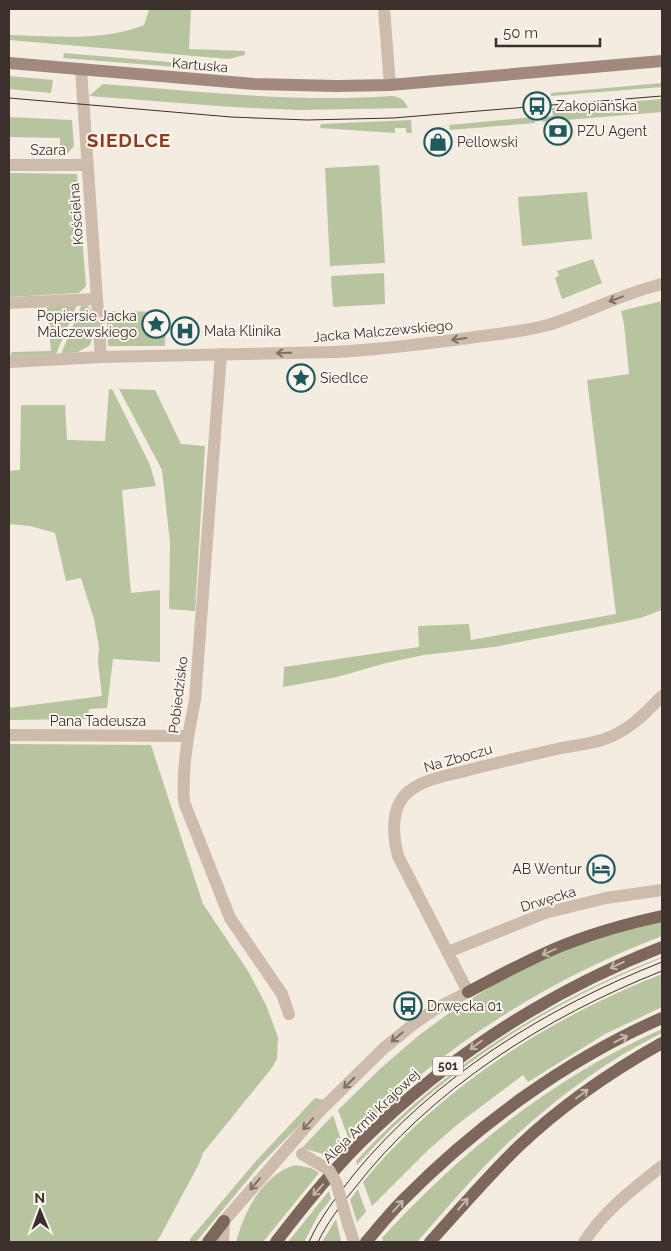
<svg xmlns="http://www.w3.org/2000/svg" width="671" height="1251" viewBox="0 0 671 1251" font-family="Raleway,sans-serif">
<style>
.green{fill:#b8c4a0}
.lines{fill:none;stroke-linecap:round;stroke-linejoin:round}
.minor{stroke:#cdbbac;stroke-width:12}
.tertiary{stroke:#cdbbac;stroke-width:12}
.secondary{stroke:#a18a7d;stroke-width:12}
.primary{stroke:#7d675c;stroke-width:12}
.tram{stroke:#3b302b;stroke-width:1}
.tertiary-bridge{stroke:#cdbbac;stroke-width:12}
.oneway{stroke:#7d6f65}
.oneway2{stroke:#c2b5ac}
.labels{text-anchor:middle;stroke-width:4;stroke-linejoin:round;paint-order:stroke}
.shield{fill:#fbf5ee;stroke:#756b66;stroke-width:1}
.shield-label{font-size:12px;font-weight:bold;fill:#3b302b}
.street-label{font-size:14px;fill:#3b302b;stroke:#fbf5ee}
.poi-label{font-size:14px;fill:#3b302b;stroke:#fbf5ee;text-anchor:start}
.district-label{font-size:19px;font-weight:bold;letter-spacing:1px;fill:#8c3b22;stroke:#fbf5ee}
</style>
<rect width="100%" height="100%" fill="#f4ebe1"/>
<g class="green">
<path d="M191,9L189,49L245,51V55L229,59L9,40V35C54,36 101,42 144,25L149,10Z"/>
<polygon points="64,53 216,66 216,67 201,69 63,58"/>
<polygon points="9,76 53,80 51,93 9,89"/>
<polygon points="662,83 662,87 551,96 551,93"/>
<path d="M103,84C199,91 295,103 391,96C399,96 405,100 408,108L299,110L232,107L89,96Z"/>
<polygon points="662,99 662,112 542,122 542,117 553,116 552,108"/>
<polygon points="9,117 72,120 74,146 66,155 60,156 60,138 9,137"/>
<polygon points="534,117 535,123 450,130 449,125"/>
<polygon points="411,120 412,133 406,133 406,128 395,128 395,133 320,128 321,124"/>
<polygon points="379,165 385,263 330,266 325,168"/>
<polygon points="9,173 77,174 86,286 79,293 9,297"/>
<polygon points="587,192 592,239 522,246 518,197"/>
<polygon points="593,259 602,283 562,299 555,278 559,276 557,271"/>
<polygon points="384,273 385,304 333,307 331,276"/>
<polygon points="662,301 662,610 640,618 617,623 494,647 424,655 386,663 337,677 283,687 284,667 419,647 418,626 469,624 471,640 616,614 587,380 629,374 624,324 621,311"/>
<path d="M86,303C95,312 95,334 90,345L78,352L61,354L82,304Z"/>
<polygon points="77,305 56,354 10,356 12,352 51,351 47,307"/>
<polygon points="106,311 166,312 165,346 108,346"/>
<polygon points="109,389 112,389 150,465 156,486 122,490 131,593 160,590 160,662 113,659 107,708 89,709 88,719 9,720 9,708 102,696 98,663 99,647 94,619 81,578 66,581 55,533 30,526 9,524 9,471 20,470 21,405 65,405 67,440 105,441"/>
<polygon points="119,389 155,390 181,444 205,446 195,611 169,609 170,543 162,470"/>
<polygon points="9,744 151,745 203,904 248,971 266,1005 278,1037 277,1059 271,1069 203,1153 199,1164 157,1242 9,1242"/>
<path d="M662,920V936C544,981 437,1050 349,1140L338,1110L381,1068L418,1036L456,1008L497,983L512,974L577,945Z"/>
<path d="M662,957V958C547,1003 440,1072 357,1165L356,1161C439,1070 548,1000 662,957Z"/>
<path d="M662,974V1007L605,1034L528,1082L523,1075L458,1124L428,1150L372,1206L363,1182C440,1088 549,1018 662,974Z"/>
<path d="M662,1029V1033C607,1060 555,1099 510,1141C477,1172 447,1208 417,1242H383L382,1238C461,1151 554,1077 662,1029Z"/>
<polygon points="315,1098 324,1100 260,1165 196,1242 190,1242 190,1239 256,1161"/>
<polygon points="333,1115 343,1146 330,1160 320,1153 302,1148"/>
<path d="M295,1165L311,1168L319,1173L263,1242H236C244,1212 262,1175 295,1165Z"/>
<polygon points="358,1189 366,1212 357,1222 350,1200"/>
<polygon points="329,1191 331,1199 319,1214 304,1242 288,1242"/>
<polygon points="336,1219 341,1240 339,1242 322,1242"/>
</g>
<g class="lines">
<g class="minor">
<polyline points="384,9 390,85"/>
<polyline points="81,69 101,357"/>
<polyline points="9,165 87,165"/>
<polyline points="9,303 97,299"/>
<path d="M221,354L195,700C188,734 182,768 184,802L230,918L282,994L289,1014"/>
<path d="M9,362L101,357L333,352C379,350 424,344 469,338C495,334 522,332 548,325C587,313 623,293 662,284"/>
<polyline points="9,735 188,736"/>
<polyline points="448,952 545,913 606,898 662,890"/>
<path d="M468,992L398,856C393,836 390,808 408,792C423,780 443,776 461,772C494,763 527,756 561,748C574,746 588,744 602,740C627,732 644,715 662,696"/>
<path d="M584,1242C604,1211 633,1189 662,1166"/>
</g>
<g class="tertiary">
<polyline points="348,1224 354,1242"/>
<polyline points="223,1242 224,1221 318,1113 384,1048 415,1023 437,1008 468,992"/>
</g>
<polyline class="secondary" points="9,63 254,84 337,86 390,85 662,61"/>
<g class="primary">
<path d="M468,992C501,975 534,956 569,943C600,931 630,923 662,916"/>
<polyline points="208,1242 224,1221"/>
<path d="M276,1242C302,1208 329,1174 359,1144C448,1056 547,992 662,947"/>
<path d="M366,1242C378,1228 390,1213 404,1199C477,1125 566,1060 662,1018"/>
<path d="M430,1242C459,1210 487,1177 518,1147C561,1106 610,1072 662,1043"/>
</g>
<g class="tram">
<polyline points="9,98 231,117 307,120 393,118 662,96"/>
<path d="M309,1242C320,1217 338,1195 355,1173C434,1077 547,1007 662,962"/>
<path d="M318,1242C327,1223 340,1206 354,1189C431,1089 545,1017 662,971"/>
</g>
<polyline class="tertiary-bridge" points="302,1154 329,1170 336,1182 348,1224"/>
</g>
<defs><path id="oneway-shaft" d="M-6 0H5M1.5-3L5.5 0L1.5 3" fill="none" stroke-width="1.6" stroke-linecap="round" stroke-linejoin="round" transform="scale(1.25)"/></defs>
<g class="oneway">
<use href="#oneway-shaft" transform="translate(616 299) rotate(159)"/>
<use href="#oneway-shaft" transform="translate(459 339) rotate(172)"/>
<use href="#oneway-shaft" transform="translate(284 353) rotate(179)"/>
<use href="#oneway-shaft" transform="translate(397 1037) rotate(140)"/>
<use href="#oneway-shaft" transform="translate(349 1083) rotate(135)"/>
<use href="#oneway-shaft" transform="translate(308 1124) rotate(132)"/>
<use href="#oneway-shaft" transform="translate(255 1184) rotate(131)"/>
</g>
<g class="oneway2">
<use href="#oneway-shaft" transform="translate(549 952) rotate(156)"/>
<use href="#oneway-shaft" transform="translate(617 965) rotate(155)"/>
<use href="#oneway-shaft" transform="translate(621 1039) rotate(-27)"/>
<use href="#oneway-shaft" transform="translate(476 1045) rotate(143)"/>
<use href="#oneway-shaft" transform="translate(582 1094) rotate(-37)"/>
<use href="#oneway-shaft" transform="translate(318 1190) rotate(132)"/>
<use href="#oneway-shaft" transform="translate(463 1204) rotate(-49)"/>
<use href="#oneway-shaft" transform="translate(398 1206) rotate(-48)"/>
</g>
<defs>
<g id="bus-ring" transform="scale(1.4375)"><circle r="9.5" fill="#fbf5ee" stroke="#1f5a5e" stroke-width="1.5"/><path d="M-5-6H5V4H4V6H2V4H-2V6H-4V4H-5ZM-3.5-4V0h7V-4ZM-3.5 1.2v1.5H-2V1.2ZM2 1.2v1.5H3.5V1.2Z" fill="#1f5a5e"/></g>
<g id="bank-ring" transform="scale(1.4375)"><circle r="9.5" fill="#fbf5ee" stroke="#1f5a5e" stroke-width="1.5"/><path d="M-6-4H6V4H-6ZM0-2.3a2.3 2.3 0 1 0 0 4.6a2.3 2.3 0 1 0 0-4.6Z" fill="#1f5a5e"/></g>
<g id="shop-ring" transform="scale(1.4375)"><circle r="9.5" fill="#fbf5ee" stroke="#1f5a5e" stroke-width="1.5"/><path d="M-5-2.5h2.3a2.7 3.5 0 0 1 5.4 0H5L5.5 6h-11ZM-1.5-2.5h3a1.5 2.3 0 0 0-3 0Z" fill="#1f5a5e"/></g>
<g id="sight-ring" transform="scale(1.4375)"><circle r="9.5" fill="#fbf5ee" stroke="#1f5a5e" stroke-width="1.5"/><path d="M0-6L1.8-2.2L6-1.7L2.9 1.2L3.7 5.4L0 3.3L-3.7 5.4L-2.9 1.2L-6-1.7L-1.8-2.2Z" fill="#1f5a5e"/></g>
<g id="hospital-ring" transform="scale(1.4375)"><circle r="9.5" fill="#fbf5ee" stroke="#1f5a5e" stroke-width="1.5"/><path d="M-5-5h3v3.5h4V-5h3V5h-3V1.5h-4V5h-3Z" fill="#1f5a5e"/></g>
<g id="hotel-ring" transform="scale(1.4375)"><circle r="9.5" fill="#fbf5ee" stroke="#1f5a5e" stroke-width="1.5"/><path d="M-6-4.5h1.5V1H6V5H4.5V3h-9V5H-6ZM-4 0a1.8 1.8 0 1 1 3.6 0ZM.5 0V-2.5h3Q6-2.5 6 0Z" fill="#1f5a5e"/></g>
</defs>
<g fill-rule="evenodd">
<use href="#bus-ring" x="537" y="106"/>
<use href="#bank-ring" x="558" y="131"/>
<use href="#shop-ring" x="438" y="142"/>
<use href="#sight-ring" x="156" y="324"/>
<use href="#hospital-ring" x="185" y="331"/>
<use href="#sight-ring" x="301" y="378"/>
<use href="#hotel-ring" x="601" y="869"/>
<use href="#bus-ring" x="408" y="1006"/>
</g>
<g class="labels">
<rect class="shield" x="433" y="1056.5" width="30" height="19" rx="4"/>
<g class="shield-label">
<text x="448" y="1070">501</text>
</g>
<g class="street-label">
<text transform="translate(200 65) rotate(5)" y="5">Kartuska</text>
<text x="48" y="155">Szara</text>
<text transform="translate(76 214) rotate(-94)" y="5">Kościelna</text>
<text transform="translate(383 331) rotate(-5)" y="5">Jacka Malczewskiego</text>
<text transform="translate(178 695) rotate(-83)" y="5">Pobiedzisko</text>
<text x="98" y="726">Pana Tadeusza</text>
<text transform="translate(458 758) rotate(-16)" y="5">Na Zboczu</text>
<text transform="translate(548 899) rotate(-17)" y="5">Drwęcka</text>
<text transform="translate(371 1116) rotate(-44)" y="5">Aleja Armii Krajowej</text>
</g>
<g class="poi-label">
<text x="556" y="111">Zakopiańska</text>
<text x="577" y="136">PZU Agent</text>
<text x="457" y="147">Pellowski</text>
<text x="137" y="321" text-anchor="end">Popiersie Jacka<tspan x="137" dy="16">Malczewskiego</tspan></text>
<text x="204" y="336">Mała Klinika</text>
<text x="320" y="383">Siedlce</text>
<text x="582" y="874" text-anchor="end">AB Wentur</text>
<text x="427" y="1011">Drwęcka 01</text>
</g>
<g class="district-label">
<text x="129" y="147">SIEDLCE</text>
</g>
</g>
<rect width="671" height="1251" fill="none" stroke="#3b302b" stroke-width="20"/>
<g transform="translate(40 1211) rotate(359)" stroke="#fbf5ee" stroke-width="4" paint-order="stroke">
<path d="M0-4L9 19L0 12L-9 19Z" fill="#3b302b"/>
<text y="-8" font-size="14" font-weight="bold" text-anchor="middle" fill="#3b302b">N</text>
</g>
<path d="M496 38v8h104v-8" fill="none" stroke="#3b302b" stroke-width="2.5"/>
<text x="503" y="38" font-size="15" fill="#3b302b" stroke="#fbf5ee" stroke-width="4" paint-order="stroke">50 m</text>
</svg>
